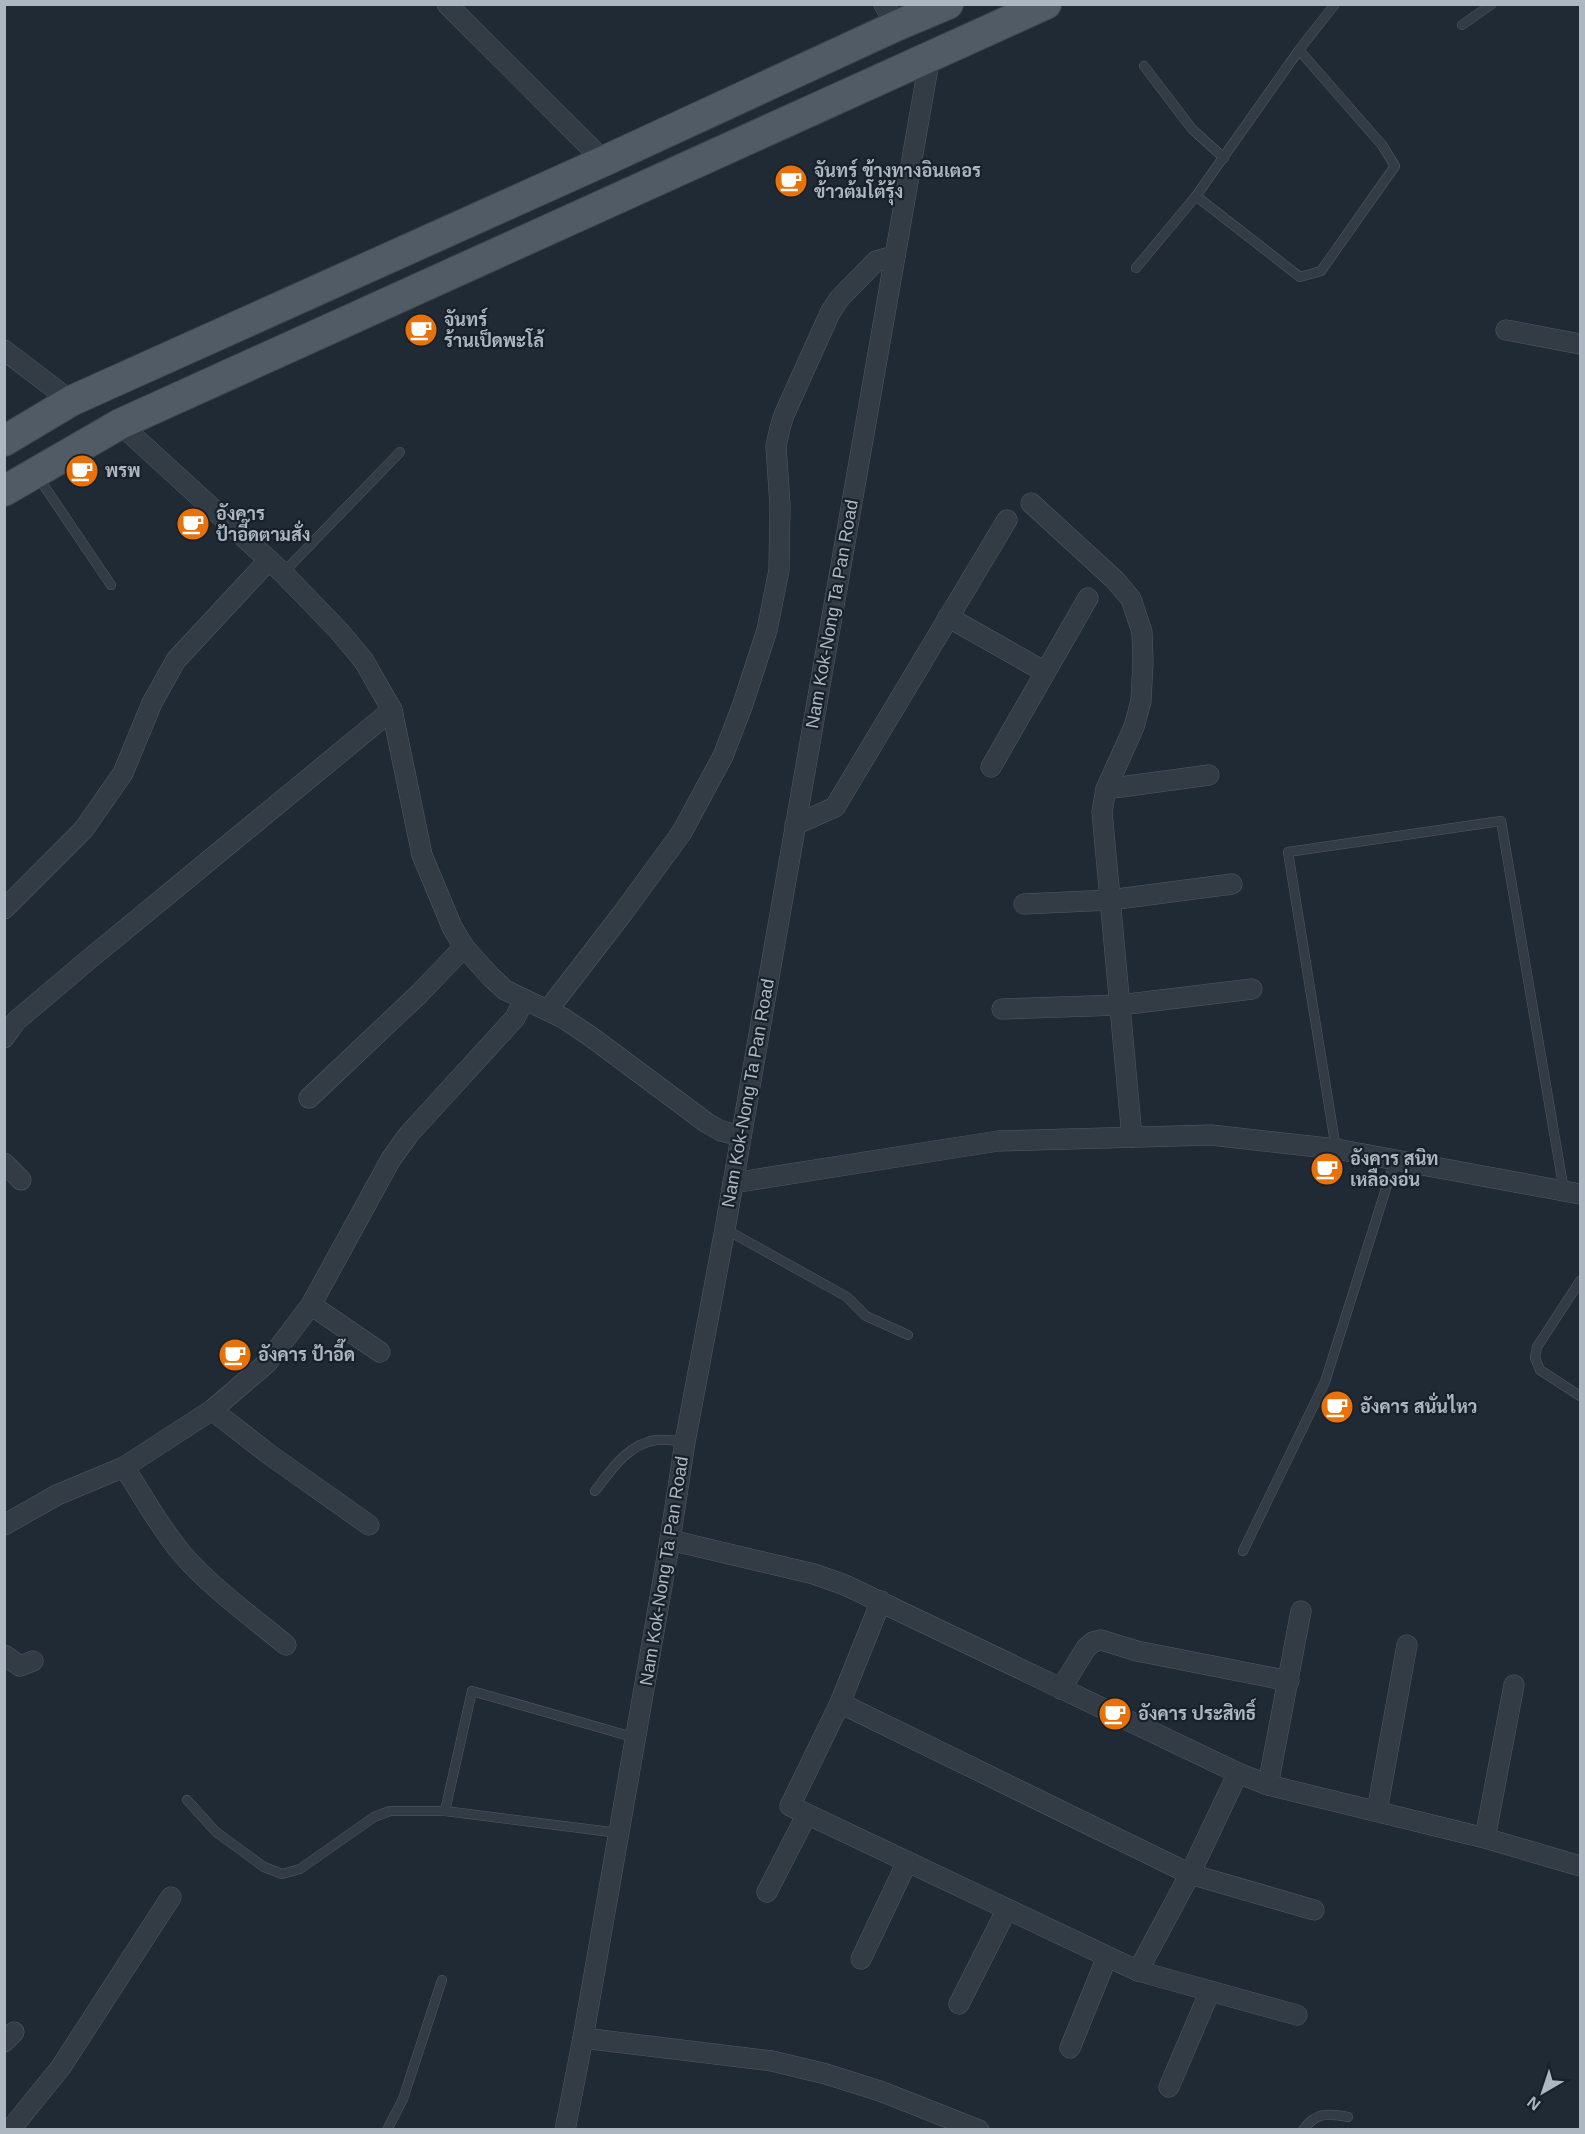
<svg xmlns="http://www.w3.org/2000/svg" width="1585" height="2134" viewBox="0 0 1585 2134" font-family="Helvetica,Sarabun,sans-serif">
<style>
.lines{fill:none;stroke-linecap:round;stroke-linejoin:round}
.lane-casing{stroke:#505a63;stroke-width:10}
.street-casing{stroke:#505a63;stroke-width:21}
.primary-casing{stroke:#3c454e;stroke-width:32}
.lane{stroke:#333c45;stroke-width:9}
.street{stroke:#333c45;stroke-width:20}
.primary{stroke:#505b65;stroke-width:30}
.labels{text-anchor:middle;stroke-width:4.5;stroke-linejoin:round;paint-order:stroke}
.poi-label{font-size:18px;font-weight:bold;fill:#acb7c2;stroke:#182129;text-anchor:start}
.street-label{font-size:18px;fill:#acb7c2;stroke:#182129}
</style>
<rect width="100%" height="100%" fill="#1f2a34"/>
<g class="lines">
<g class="lane-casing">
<g id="lane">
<polyline points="1462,25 1492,4"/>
<polyline points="1299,50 1382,145 1395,166 1321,271 1300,277 1196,196 1299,50 1335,4"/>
<polyline points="1144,66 1192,129 1224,158"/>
<polyline points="1136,268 1196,196"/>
<polyline points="38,477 111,585"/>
<polyline points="283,573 400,452"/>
<polyline points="1336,1149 1288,852 1501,821 1564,1191"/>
<polyline points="725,1229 847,1297 866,1316 908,1335"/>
<polyline points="1580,1281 1537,1347 1535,1358 1540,1370 1580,1396"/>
<path d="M595,1491C611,1470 628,1444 656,1440C665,1439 676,1441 685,1442"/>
<polyline points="1243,1551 1325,1382 1395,1160"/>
<polyline points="187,1800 216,1832 264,1867 282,1874 300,1869 374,1817 390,1811 445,1811 619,1833"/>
<polyline points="445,1811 472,1691 636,1738"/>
<polyline points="387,2130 403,2099 442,1980"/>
<path d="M1303,2130C1316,2112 1327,2113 1348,2117"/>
</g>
</g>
<g class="street-casing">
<g id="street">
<polyline points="447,4 604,161"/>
<polyline points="884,4 896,26"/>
<polyline points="1506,330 1580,344"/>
<polyline points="4,350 71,401"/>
<polyline points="120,424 283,573 339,631 364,661 392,710 422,855 452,927 464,947 491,977 505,990 563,1018 590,1036 707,1123 721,1131 741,1136"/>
<polyline points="1031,503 1115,580 1131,599 1142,632 1143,662 1141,701 1134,727 1106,789 1102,812 1132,1137"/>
<polyline points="948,617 1045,672"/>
<polyline points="991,767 1088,598"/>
<polyline points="1106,789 1209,775"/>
<polyline points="795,825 835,807 1007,520"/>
<polyline points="1024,904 1110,900 1232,884"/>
<polyline points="4,909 84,829 123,773 152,703 176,660 269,560"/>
<polyline points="1002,1009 1120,1005 1252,989"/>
<polyline points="548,1010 622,914 682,832 723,756 743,704 767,630 779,570 780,505 776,446 780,428 784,415 830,313 839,299 876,261 895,256"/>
<polyline points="4,1038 16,1021 87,961 392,710"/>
<polyline points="309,1098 419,994 464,947"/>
<polyline points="4,1163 21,1180"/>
<polyline points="733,1183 998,1141 1211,1135 1336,1149 1580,1194"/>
<polyline points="311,1305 380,1352"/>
<polyline points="212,1410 270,1455 369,1525"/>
<path d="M124,1467C143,1496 160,1528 183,1555C213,1589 251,1616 286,1645"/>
<polyline points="4,1525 57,1495 124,1467 212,1410 267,1363 311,1305 391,1159 409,1134 515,1018 524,1000"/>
<polyline points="670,1540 814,1574 845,1585 1238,1773 1268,1785 1485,1838 1580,1866"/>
<polyline points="881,1601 840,1703 790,1806 1138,1971 1297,2015"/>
<polyline points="4,1655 20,1666 33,1661"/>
<polyline points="1061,1689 1086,1648 1093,1642 1101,1640 1137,1651 1289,1681"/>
<polyline points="840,1703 1190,1874 1314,1910"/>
<polyline points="1268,1785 1301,1611"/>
<polyline points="1377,1811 1407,1645"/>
<polyline points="1485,1838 1514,1685"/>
<polyline points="767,1892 807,1814"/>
<polyline points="861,1959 907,1862"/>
<polyline points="1138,1971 1190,1874 1238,1773"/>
<polyline points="959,2004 1007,1909"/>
<polyline points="583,2038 772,2061 826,2074 880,2091 979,2130"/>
<polyline points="4,2042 14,2032"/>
<polyline points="1070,2048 1107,1957"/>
<polyline points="1169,2087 1210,1991"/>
<polyline points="10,2130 61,2067 171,1897"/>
<polyline points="565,2130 583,2038 670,1540 685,1442 725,1229 930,56"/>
</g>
</g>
<g class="primary-casing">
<g id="primary">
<polyline points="4,441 71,401 604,161 896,26 948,4"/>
<polyline points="4,491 120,424 1046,4"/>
</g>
</g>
<use href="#lane" class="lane"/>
<use href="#street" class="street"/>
<use href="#primary" class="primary"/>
</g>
<defs>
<g id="cafe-disc" transform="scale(1.725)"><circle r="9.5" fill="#e8710a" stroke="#182129"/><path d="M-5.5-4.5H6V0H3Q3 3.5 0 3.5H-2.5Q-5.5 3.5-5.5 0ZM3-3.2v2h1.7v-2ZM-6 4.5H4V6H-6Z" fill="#fff"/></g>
</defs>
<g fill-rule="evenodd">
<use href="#cafe-disc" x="791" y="181"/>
<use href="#cafe-disc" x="421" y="330"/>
<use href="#cafe-disc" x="82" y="471"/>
<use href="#cafe-disc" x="193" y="524"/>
<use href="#cafe-disc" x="1327" y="1169"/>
<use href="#cafe-disc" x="235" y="1355"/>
<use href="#cafe-disc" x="1337" y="1407"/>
<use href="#cafe-disc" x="1115" y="1714"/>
</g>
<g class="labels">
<g class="poi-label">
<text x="814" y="177">จันทร์ ข้างทางอินเตอร<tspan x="814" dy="21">ข้าวต้มโต้รุ้ง</tspan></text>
<text x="444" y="326">จันทร์<tspan x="444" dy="21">ร้านเป็ดพะโล้</tspan></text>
<text x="105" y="477">พรพ</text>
<text x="216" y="520">อังคาร<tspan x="216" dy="21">ป้าอี๊ดตามสั่ง</tspan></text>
<text x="1350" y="1165">อังคาร สนิท<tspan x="1350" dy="21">เหลืองอ่น</tspan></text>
<text x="258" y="1361">อังคาร ป้าอี๊ด</text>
<text x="1360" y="1413">อังคาร สนั่นไหว</text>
<text x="1138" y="1720">อังคาร ประสิทธิ์</text>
</g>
<g class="street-label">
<text transform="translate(832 614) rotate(-80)" y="6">Nam Kok-Nong Ta Pan Road</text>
<text transform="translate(748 1093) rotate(-80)" y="6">Nam Kok-Nong Ta Pan Road</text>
<text transform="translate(664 1571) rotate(-81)" y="6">Nam Kok-Nong Ta Pan Road</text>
</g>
</g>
<rect width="1585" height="2134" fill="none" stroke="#acb7c2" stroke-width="12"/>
<g transform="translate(1543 2092) rotate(219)" stroke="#182129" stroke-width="4.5" paint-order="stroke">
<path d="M0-4.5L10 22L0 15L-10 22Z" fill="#acb7c2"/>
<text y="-9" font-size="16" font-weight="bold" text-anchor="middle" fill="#acb7c2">N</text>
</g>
</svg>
